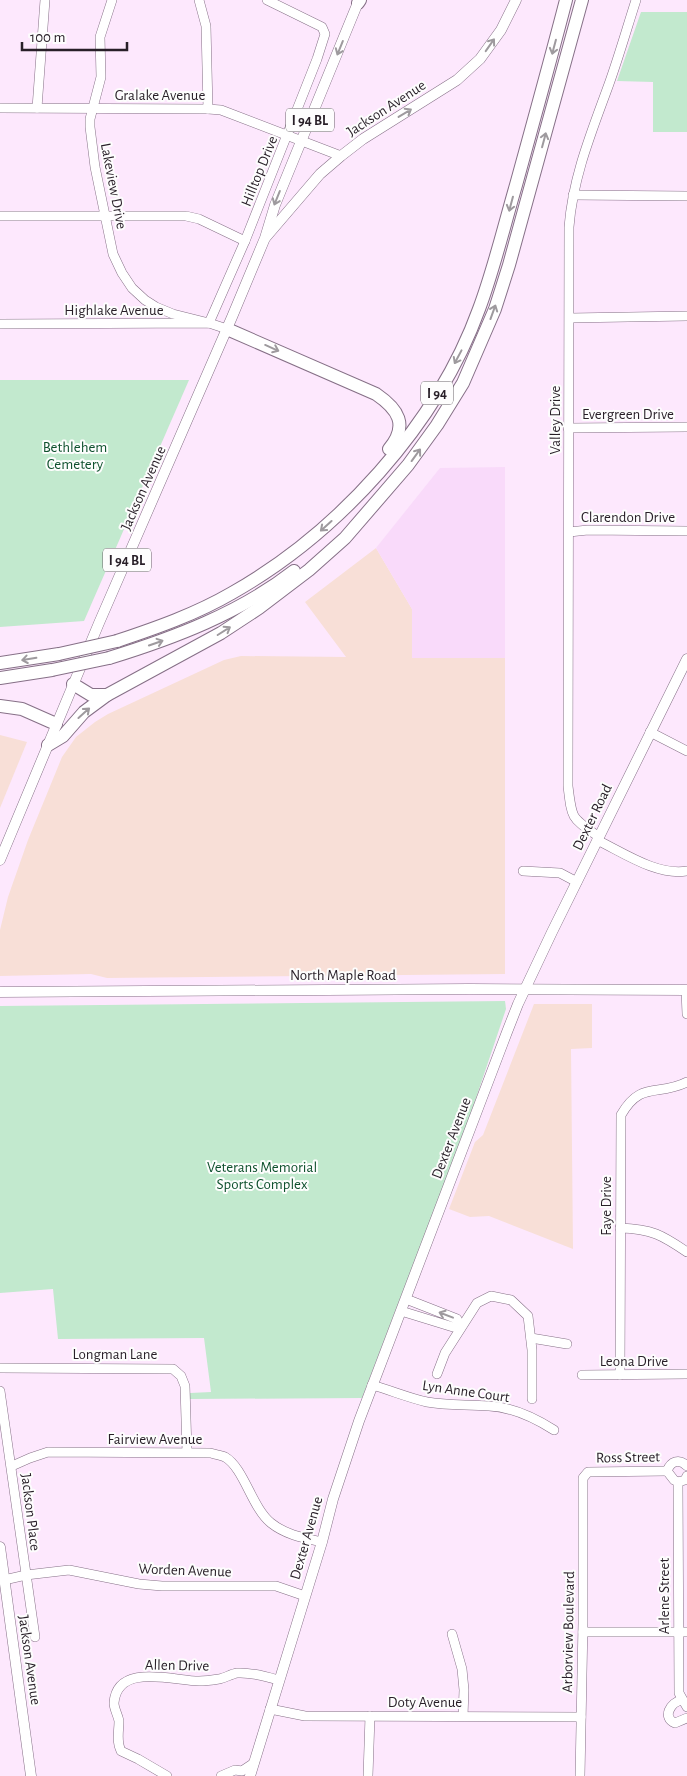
<svg xmlns="http://www.w3.org/2000/svg" width="687" height="1776" viewBox="0 0 687 1776" font-family="'Alegreya Sans',sans-serif">
<style>
.commercial{fill:#f8dfd7}
.built{fill:#f9dafa}
.green{fill:#c2e9ce}
.lines{fill:none;stroke-linecap:round;stroke-linejoin:round}
.minor-casing{stroke:#867087;stroke-width:10}
.major-casing{stroke:#867087;stroke-width:11}
.highway-casing{stroke:#867087;stroke-width:14}
.minor{stroke:#fff;stroke-width:9}
.major{stroke:#fff;stroke-width:10}
.highway{stroke:#fff;stroke-width:12}
.highway-bridge-casing{stroke:#867087;stroke-width:14;stroke-linecap:butt}
.highway-bridge{stroke:#fff;stroke-width:12}
.oneway{stroke:#9e9a9e}
.labels{text-anchor:middle;stroke-width:4;stroke-linejoin:round;paint-order:stroke}
.shield{fill:#fdfdfd;stroke:#686268;stroke-width:1}
.shield-label{font-size:14px;font-weight:bold;fill:#281f28}
.street-label{font-size:15px;fill:#281f28;stroke:#fdfdfd}
.park-label{font-size:15px;fill:#0f512e;stroke:#fdfdfd}
</style>
<rect width="100%" height="100%" fill="#fde8fd"/>
<g class="commercial">
<polygon points="376,548 412,609 412,658 505,658 505,974 107,978 91,974 0,976 0,930 8,897 28,840 44,801 62,757 76,737 95,722 108,714 224,660 241,656 346,657 305,602"/>
<polygon points="0,735 27,742 0,808"/>
<polygon points="534,1004 592,1004 592,1048 571,1049 573,1249 489,1216 470,1217 449,1209 475,1142 483,1135"/>
</g>
<polygon class="built" points="505,467 505,658 412,658 412,609 376,548 440,468"/>
<g class="green">
<polygon points="641,12 687,12 687,132 653,132 653,82 617,81"/>
<polygon points="0,380 189,380 84,621 0,627"/>
<polygon points="505,1001 506,1009 469,1119 362,1398 190,1399 190,1393 211,1392 204,1338 58,1339 53,1289 0,1293 0,1006"/>
</g>
<g class="lines">
<g class="minor-casing">
<g id="minor">
<polyline points="112,0 100,37 101,77 90,119 90,127 95,167 113,254 122,273 132,288 145,300 156,307 173,314 209,323 245,241 317,59 325,34 322,27 267,0"/>
<polyline points="199,0 206,26 208,109"/>
<polyline points="0,108 208,109 221,110 341,156"/>
<polyline points="37,108 45,0"/>
<polyline points="573,195 687,196"/>
<polyline points="0,216 186,216 199,219 245,241"/>
<polyline points="570,318 687,316"/>
<polyline points="0,324 209,323 227,329"/>
<polyline points="568,428 687,427"/>
<polyline points="569,532 588,530 687,531"/>
<polyline points="650,732 687,751"/>
<path d="M599,837C571,817 572,820 568,786L569,227C573,176 592,131 609,84C619,56 627,28 636,0"/>
<path d="M597,840C624,853 657,876 687,871"/>
<polyline points="523,871 560,873 577,882"/>
<polyline points="686,990 687,1014"/>
<path d="M620,1228C652,1229 662,1235 687,1252"/>
<polyline points="401,1311 453,1327 461,1327 457,1319 406,1299"/>
<polyline points="531,1338 567,1344"/>
<polyline points="0,1368 173,1369 181,1376 185,1386 187,1452"/>
<polyline points="437,1374 445,1353 477,1303 491,1296 511,1300 528,1316 532,1350 532,1399"/>
<polyline points="582,1375 687,1374"/>
<path d="M620,1375L621,1115C641,1080 658,1097 687,1082"/>
<path d="M372,1385C390,1390 409,1398 427,1402C448,1406 469,1404 489,1406C513,1407 535,1418 554,1430"/>
<polyline points="0,1391 35,1637"/>
<path d="M12,1466L30,1458L48,1452L210,1453C214,1454 220,1455 225,1457C244,1468 252,1508 271,1523C286,1535 304,1538 322,1542"/>
<polyline points="667,1471 674,1480 678,1482 679,1693 687,1707"/>
<path d="M667,1471C671,1461 679,1458 687,1466"/>
<polyline points="678,1482 685,1480 687,1476"/>
<polyline points="4,1580 26,1575 69,1570 139,1584 162,1586 276,1586 305,1596"/>
<polyline points="583,1632 687,1632"/>
<polyline points="452,1634 462,1669 464,1690 463,1716"/>
<path d="M682,1700C670,1702 662,1718 675,1723L687,1718"/>
<polyline points="270,1709 305,1716 581,1717"/>
<path d="M167,1776L138,1759L121,1751C116,1741 119,1732 119,1721C118,1715 114,1709 114,1703C117,1662 174,1681 199,1681C206,1681 213,1680 219,1679C225,1678 231,1674 237,1673C251,1672 265,1676 278,1680"/>
<polyline points="221,1776 235,1770 242,1771 254,1763"/>
<polyline points="368,1776 370,1716"/>
<polyline points="580,1776 583,1623 583,1478 588,1472 667,1471"/>
</g>
</g>
<g class="major-casing">
<g id="major">
<polyline points="266,237 320,174 341,156 363,139 457,80 480,59 501,30 516,0"/>
<polyline points="0,860 99,623 232,317 265,238 275,205 359,0"/>
<polyline points="0,992 469,989 687,990"/>
<polyline points="0,1547 31,1776"/>
<polyline points="250,1776 322,1542 333,1499 359,1421 507,1032 518,1004 552,932 687,659"/>
</g>
</g>
<g class="highway-casing">
<g id="highway">
<polyline points="358,3 360,0"/>
<path d="M227,329L376,394C398,409 409,425 389,449"/>
<path d="M117,641C156,628 196,614 232,593C338,533 437,425 479,309C494,269 504,226 516,185C533,123 550,62 566,0"/>
<path d="M109,658C174,638 240,613 294,571"/>
<polyline points="0,663 59,654"/>
<polyline points="0,678 52,670"/>
<polyline points="73,684 91,695 107,695"/>
<polyline points="0,706 22,709 56,724"/>
<polyline points="48,745 63,736 84,712 107,695 221,633 259,608 309,570 345,538 408,465 437,425 463,383 495,309 509,265 582,0"/>
</g>
</g>
<use href="#minor" class="minor"/>
<use href="#major" class="major"/>
<use href="#highway" class="highway"/>
<g class="highway-bridge-casing">
<g id="highway-bridge">
<polyline points="59,654 117,641"/>
<polyline points="52,670 109,658"/>
</g>
</g>
<use href="#highway-bridge" class="highway-bridge"/>
</g>
<defs><path id="oneway-shaft" d="M-6 0H5M1.5-3L5.5 0L1.5 3" fill="none" stroke-width="1.6" stroke-linecap="round" stroke-linejoin="round" transform="scale(1.25)"/></defs>
<g class="oneway">
<use href="#oneway-shaft" transform="translate(490 45) rotate(-55)"/>
<use href="#oneway-shaft" transform="translate(554 47) rotate(105)"/>
<use href="#oneway-shaft" transform="translate(340 48) rotate(112)"/>
<use href="#oneway-shaft" transform="translate(405 113) rotate(-31)"/>
<use href="#oneway-shaft" transform="translate(544 140) rotate(-75)"/>
<use href="#oneway-shaft" transform="translate(277 198) rotate(112)"/>
<use href="#oneway-shaft" transform="translate(511 204) rotate(105)"/>
<use href="#oneway-shaft" transform="translate(493 312) rotate(-70)"/>
<use href="#oneway-shaft" transform="translate(272 348) rotate(24)"/>
<use href="#oneway-shaft" transform="translate(458 357) rotate(118)"/>
<use href="#oneway-shaft" transform="translate(416 455) rotate(-54)"/>
<use href="#oneway-shaft" transform="translate(326 526) rotate(138)"/>
<use href="#oneway-shaft" transform="translate(224 631) rotate(-32)"/>
<use href="#oneway-shaft" transform="translate(156 643) rotate(-19)"/>
<use href="#oneway-shaft" transform="translate(29 659) rotate(171)"/>
<use href="#oneway-shaft" transform="translate(84 713) rotate(-42)"/>
<use href="#oneway-shaft" transform="translate(446 1315) rotate(-159)"/>
</g>
<g class="labels">
<g class="shield">
<rect x="286" y="108.5" width="48" height="23" rx="4"/>
<rect x="421" y="381.5" width="32" height="23" rx="4"/>
<rect x="103" y="548.5" width="48" height="23" rx="4"/>
</g>
<g class="shield-label">
<text x="310" y="125">I 94 BL</text>
<text x="437" y="398">I 94</text>
<text x="127" y="565">I 94 BL</text>
</g>
<g class="street-label">
<text x="160" y="100">Gralake Avenue</text>
<text transform="translate(386 108) rotate(-33)" y="5">Jackson Avenue</text>
<text transform="translate(259 171) rotate(-68)" y="5">Hilltop Drive</text>
<text transform="translate(114 186) rotate(79)" y="5">Lakeview Drive</text>
<text x="114" y="315">Highlake Avenue</text>
<text x="628" y="419">Evergreen Drive</text>
<text transform="translate(555 420) rotate(-90)" y="5">Valley Drive</text>
<text transform="translate(143 488) rotate(-66)" y="5">Jackson Avenue</text>
<text x="628" y="522">Clarendon Drive</text>
<text transform="translate(592 817) rotate(-64)" y="5">Dexter Road</text>
<text x="343" y="980">North Maple Road</text>
<text transform="translate(451 1138) rotate(-69)" y="5">Dexter Avenue</text>
<text transform="translate(606 1206) rotate(-90)" y="5">Faye Drive</text>
<text x="115" y="1359">Longman Lane</text>
<text x="634" y="1366">Leona Drive</text>
<text transform="translate(466 1391) rotate(8)" y="5">Lyn Anne Court</text>
<text x="155" y="1444">Fairview Avenue</text>
<text transform="translate(628 1457) rotate(-1)" y="5">Ross Street</text>
<text transform="translate(31 1512) rotate(83)" y="5">Jackson Place</text>
<text transform="translate(306 1538) rotate(-74)" y="5">Dexter Avenue</text>
<text transform="translate(185 1570) rotate(2)" y="5">Worden Avenue</text>
<text transform="translate(664 1596) rotate(-90)" y="5">Arlene Street</text>
<text transform="translate(568 1632) rotate(-89)" y="5">Arborview Boulevard</text>
<text transform="translate(30 1660) rotate(82)" y="5">Jackson Avenue</text>
<text transform="translate(177 1665) rotate(1)" y="5">Allen Drive</text>
<text x="425" y="1707">Doty Avenue</text>
</g>
<g class="park-label">
<text x="75" y="452">Bethlehem<tspan x="75" dy="17">Cemetery</tspan></text>
<text x="262" y="1172">Veterans Memorial<tspan x="262" dy="17">Sports Complex</tspan></text>
</g>
</g>
<path d="M22 42v8h105v-8" fill="none" stroke="#281f28" stroke-width="2.5"/>
<text x="30" y="42" font-size="15" fill="#281f28" stroke="#fdfdfd" stroke-width="4" paint-order="stroke">100 m</text>
</svg>
